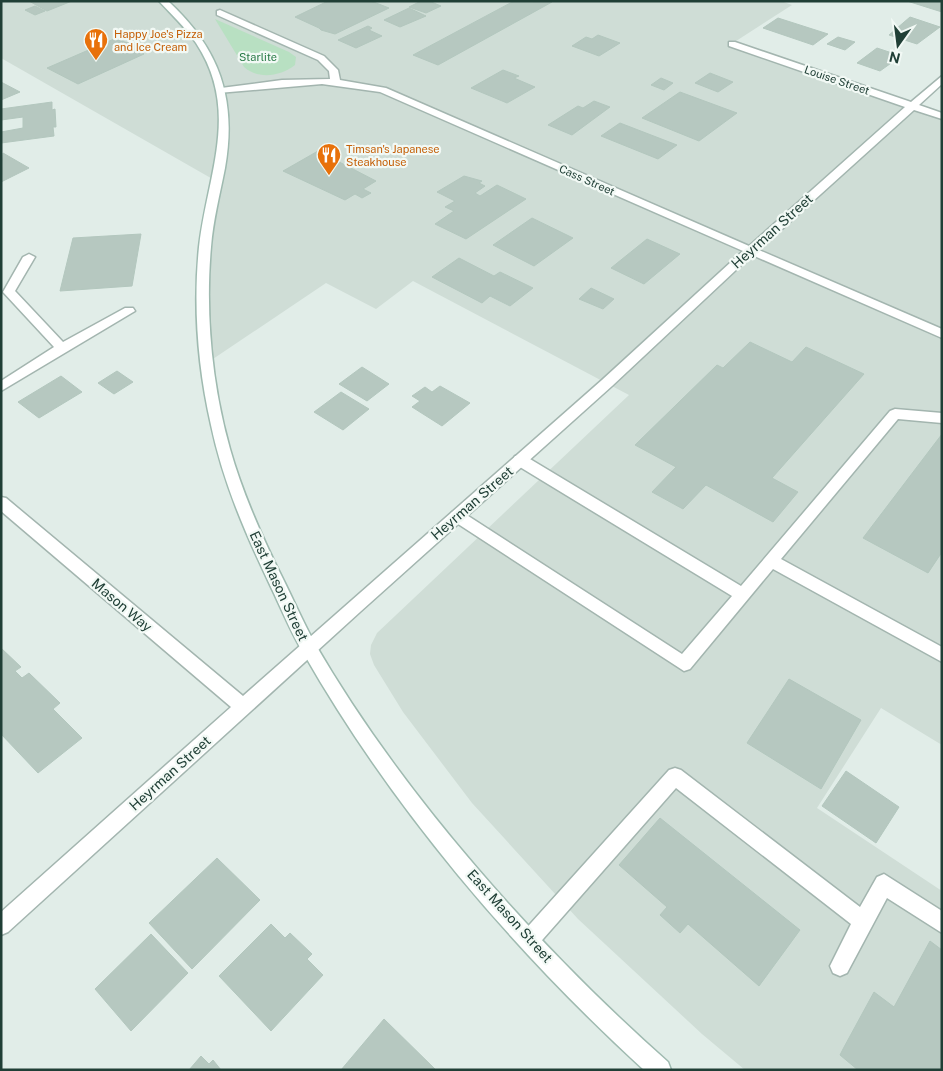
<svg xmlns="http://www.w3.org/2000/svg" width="943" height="1071" viewBox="0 0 943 1071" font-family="'Public Sans',sans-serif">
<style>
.built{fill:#cfddd6}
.green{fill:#b8e0c2}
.building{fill:#b6c8c0;stroke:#b3c7be}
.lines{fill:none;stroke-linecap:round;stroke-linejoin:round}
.lane-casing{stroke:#a3b5af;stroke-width:3}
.street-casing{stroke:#a3b5af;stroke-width:3}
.secondary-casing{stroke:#9fbab0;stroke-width:3}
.lane{fill:#fff;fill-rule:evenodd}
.street{fill:#fff;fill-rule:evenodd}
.secondary{fill:#fff;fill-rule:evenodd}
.labels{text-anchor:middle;stroke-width:4.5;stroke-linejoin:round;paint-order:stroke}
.far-food-label{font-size:11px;fill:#c56008;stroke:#f2f9f5;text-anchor:start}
.far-park-label{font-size:11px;fill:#277945;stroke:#f2f9f5}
.far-street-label{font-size:11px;fill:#203f36;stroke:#f2f9f5}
.street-label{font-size:14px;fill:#203f36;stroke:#f2f9f5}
</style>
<rect width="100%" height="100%" fill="#e1ede8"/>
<polygon class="built" points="1,1 781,1 792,5 733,43 942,116 942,745 881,708 817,808 942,891 942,1070 745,1070 702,1034 578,919 472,803 403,712 374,665 370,654 371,645 377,633 629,395 413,281 376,309 326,283 207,363 202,300 216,181 1,58"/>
<path class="green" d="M215,19L289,52L296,57L295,65C281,76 258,80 244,67Z"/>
<g class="building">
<polygon points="29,1 72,1 47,11"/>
<polygon points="328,1 371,1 389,8 335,34 321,30 319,28 295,17"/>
<polygon points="421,1 429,1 441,6 426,13 409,7"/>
<polygon points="514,1 552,2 438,65 413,55"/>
<polygon points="907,1 942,1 942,12"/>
<polygon points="35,6 45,11 35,15 25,10"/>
<polygon points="409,8 426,16 400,27 384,20"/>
<polygon points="910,17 940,27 917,44 889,35"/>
<polygon points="778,18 828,34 813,45 763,28"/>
<polygon points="368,26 372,28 369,30 382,36 356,48 338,40"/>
<polygon points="598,35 620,43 599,56 572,46 586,37 592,39"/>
<polygon points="838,37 855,42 845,50 827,44"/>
<polygon points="114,39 139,46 134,49 144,54 78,84 47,68"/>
<polygon points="877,48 901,56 880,71 857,63"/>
<polygon points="503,70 519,76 514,78 535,87 507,103 471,88"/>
<polygon points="710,73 733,82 718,92 695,83"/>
<polygon points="661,78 673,83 664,90 651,85"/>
<polygon points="1,82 20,92 1,100"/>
<polygon points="680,92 737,113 699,141 642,118"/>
<polygon points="594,101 610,107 572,135 548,125 578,106 583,108"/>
<polygon points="52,102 52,110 55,109 56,127 53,127 54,136 1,143 1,132 23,128 23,117 1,120 1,109"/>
<polygon points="620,123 677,145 658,159 601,136"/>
<polygon points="318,151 376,181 363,189 371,193 362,198 355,194 345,200 283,171"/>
<polygon points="3,153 29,168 1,182"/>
<polygon points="464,176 482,181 479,183 485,186 475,193 480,196 497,185 526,199 466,239 435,224 454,211 445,207 455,201 437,192"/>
<polygon points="532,218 573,238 534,266 493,245"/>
<polygon points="141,234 132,286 60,291 73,238"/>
<polygon points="647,239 680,254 644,284 611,268"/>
<polygon points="459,258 494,276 500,272 533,288 510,306 490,296 482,303 432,277"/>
<polygon points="591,288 614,299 603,309 579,299"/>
<polygon points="750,342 792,362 806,347 864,374 772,478 798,492 773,522 706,485 683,509 652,492 676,467 635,445 717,365 723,368"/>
<polygon points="362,367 389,384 367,401 339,384"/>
<polygon points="117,371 133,382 114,394 98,383"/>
<polygon points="61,376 82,392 39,418 18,402"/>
<polygon points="440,386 470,403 442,426 412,407 420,401 412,396 425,387 432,392"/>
<polygon points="341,392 369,409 343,430 314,412"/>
<polygon points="942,434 942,552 928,573 863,538"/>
<polygon points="1,648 21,667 15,671 22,678 29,673 60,703 53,709 82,738 38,773 1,734"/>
<polygon points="789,679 861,720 821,789 747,743"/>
<polygon points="846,771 899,807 876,843 822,806"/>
<polygon points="660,818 800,930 759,986 688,924 680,933 660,915 667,907 619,865"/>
<polygon points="217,858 260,900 192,969 149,923"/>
<polygon points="271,924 285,938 290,933 312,954 307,959 323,975 271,1031 219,976"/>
<polygon points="151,934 188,973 131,1031 95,989"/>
<polygon points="930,941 942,950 942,1070 858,1070 840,1055 843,1049 874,992 894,1007"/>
<polygon points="384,1019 436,1070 341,1070"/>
<polygon points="201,1056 209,1064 213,1060 221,1070 189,1070"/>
</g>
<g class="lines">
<g class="lane-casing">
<g id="lane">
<polygon points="29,254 35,257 15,291 63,342 125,308 133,308 135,311 1,391 1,381 54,347 3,292 23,257"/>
<polygon points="895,409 942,413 942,423 898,419 781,559 942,647 942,662 773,569 690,669 684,671 452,520 450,516 452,512 462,512 682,654 732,596 515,464 513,460 515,456 525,456 741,586 890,411"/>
<polygon points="675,768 681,770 860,907 877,877 884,874 942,911 942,933 887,898 847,973 840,976 833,973 830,966 851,924 676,788 536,947 529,950 522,947 519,940 522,933 669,770"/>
</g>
</g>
<g class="street-casing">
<polygon id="street" points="220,10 324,56 338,70 340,80 386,88 749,246 905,107 729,46 729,42 735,42 911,102 942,76 942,84 919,105 942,113 942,119 914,110 759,250 942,329 942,338 752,255 612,386 360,612 8,932 1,935 1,912 231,707 1,511 1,497 6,498 243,696 602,380 743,251 380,92 322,84 218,93 218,89 221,88 282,80 330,79 329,71 318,60 217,15 217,11"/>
</g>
<g class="secondary-casing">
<path id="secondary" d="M159,1H168C220,49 237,99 225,168C220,194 213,220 211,247C205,314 212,385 230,449C243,495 263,539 284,581C294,601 303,622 314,642C401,793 538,947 668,1062L671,1070H644C513,950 392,808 304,654C291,633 282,610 271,587C246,535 223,482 211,425C198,368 193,306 199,247C207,175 241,111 196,43C185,27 172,15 159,1Z"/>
</g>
<use href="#lane" class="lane"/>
<use href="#street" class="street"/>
<use href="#secondary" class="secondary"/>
</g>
<defs>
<g id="restaurant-pin" transform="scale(1.25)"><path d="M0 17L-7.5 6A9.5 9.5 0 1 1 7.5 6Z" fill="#e8710a" stroke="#f2f9f5"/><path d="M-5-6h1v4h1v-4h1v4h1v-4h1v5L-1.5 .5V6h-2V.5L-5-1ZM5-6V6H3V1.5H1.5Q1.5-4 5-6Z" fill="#fff"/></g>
</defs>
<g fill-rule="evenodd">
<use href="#restaurant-pin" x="96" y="40"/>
<use href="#restaurant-pin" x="329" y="155"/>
</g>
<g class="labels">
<g class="far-food-label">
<text x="114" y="38">Happy Joe's Pizza<tspan x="114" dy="13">and Ice Cream</tspan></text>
<text x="346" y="153">Timsan's Japanese<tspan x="346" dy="13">Steakhouse</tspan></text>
</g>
<g class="far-park-label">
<text x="258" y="61">Starlite</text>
</g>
<g class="far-street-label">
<text transform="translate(837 80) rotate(19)" y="4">Louise Street</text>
<text transform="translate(587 180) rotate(24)" y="4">Cass Street</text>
</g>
<g class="street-label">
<text transform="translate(772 231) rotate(-42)" y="5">Heyrman Street</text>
<text transform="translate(472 503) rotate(-41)" y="5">Heyrman Street</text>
<text transform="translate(279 586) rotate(65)" y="5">East Mason Street</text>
<text transform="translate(122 605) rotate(40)" y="5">Mason Way</text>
<text transform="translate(170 773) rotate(-42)" y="5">Heyrman Street</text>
<text transform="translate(510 916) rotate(48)" y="5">East Mason Street</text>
</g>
</g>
<rect width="943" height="1071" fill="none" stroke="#203f36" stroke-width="5"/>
<g transform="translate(898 45) rotate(194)" stroke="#f2f9f5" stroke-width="4" paint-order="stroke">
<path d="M0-4L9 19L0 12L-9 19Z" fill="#203f36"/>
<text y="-8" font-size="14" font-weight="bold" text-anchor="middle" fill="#203f36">N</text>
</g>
</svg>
